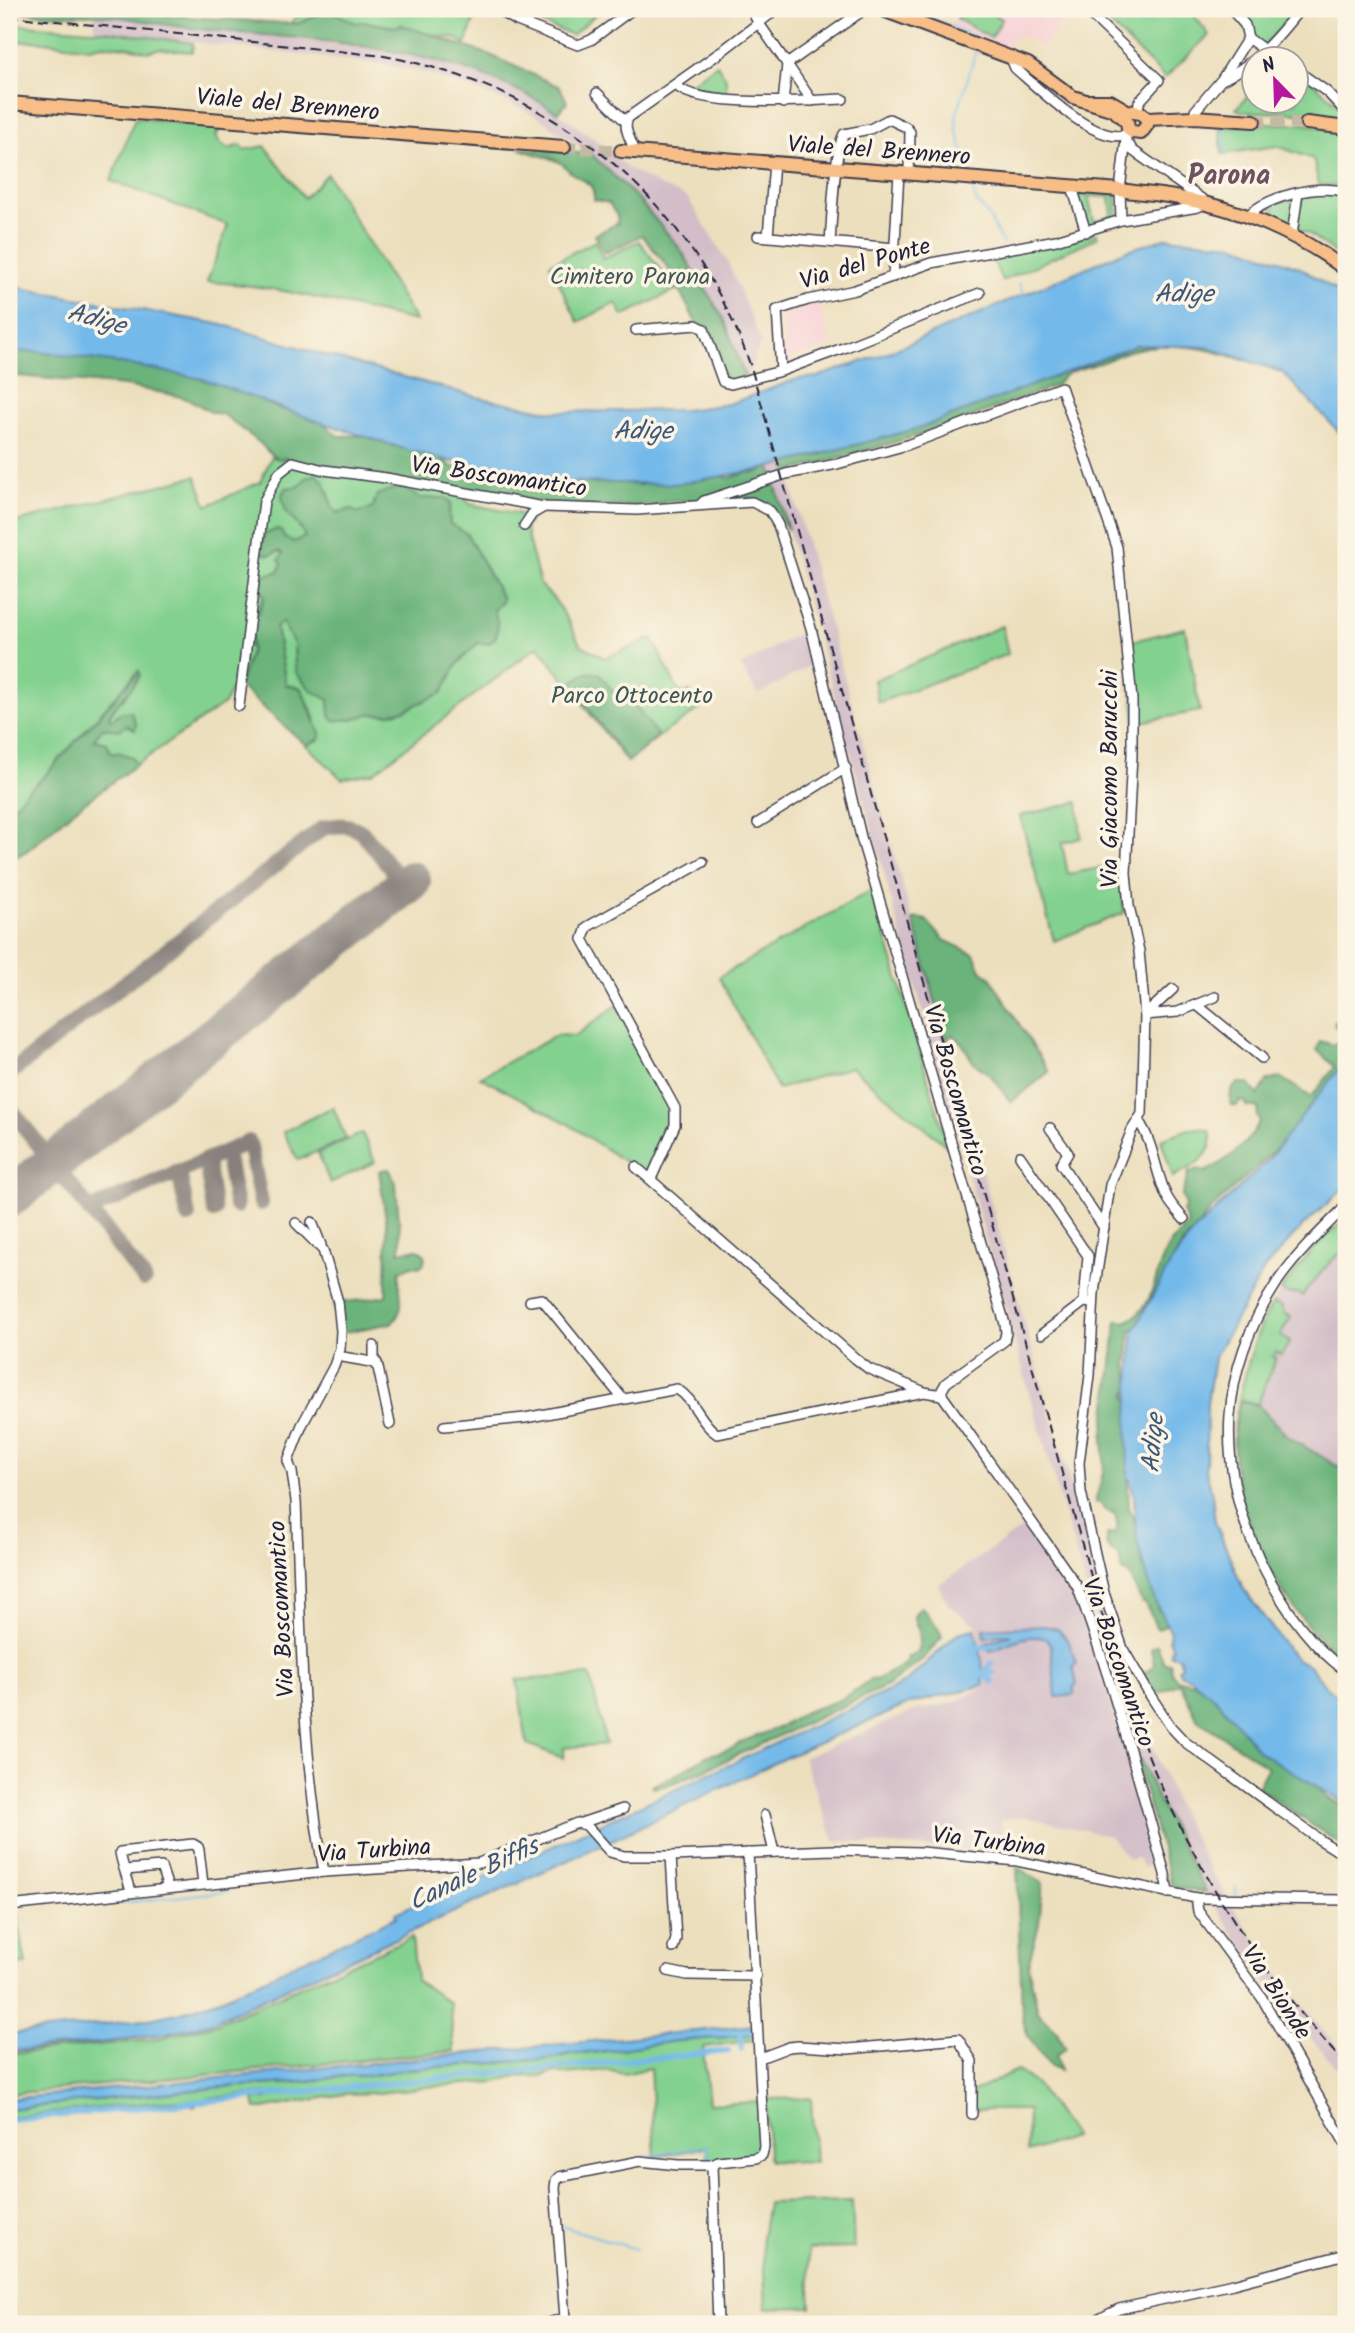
<svg xmlns="http://www.w3.org/2000/svg" width="1355" height="2333" viewBox="0 0 1355 2333" font-family="Kalam,sans-serif">
<style>
.built{fill:#f7cfd5}
.industrial{fill:#d2bdc8}
.green{fill:#83d18f;stroke:#527a65;stroke-width:2;fill-rule:evenodd}
.forest{fill:#6ab37a;stroke:#466a5a;stroke-width:2}
.water{fill:#73b9ea;stroke:#4a6e92;stroke-width:2}
.lines{fill:none;stroke-linecap:round;stroke-linejoin:round}
.stream{stroke:#73b9ea;stroke-width:2}
.canal{stroke:#73b9ea;stroke-width:6}
.taxiway{stroke:#87807c;stroke-width:16}
.runway{stroke:#87807c;stroke-width:40}
.major-tunnel{stroke:#c4b9a3;stroke-width:12;stroke-dasharray:12 6;stroke-linecap:butt}
.minor-casing{stroke:#403e4e;stroke-width:12}
.major-casing{stroke:#403e4e;stroke-width:16}
.minor{stroke:#fff;stroke-width:9}
.major{stroke:#f7be87;stroke-width:12}
.rail{stroke:#22223b;stroke-width:2;stroke-dasharray:10 5;stroke-linecap:butt}
.labels{text-anchor:middle;stroke-width:7;stroke-linejoin:round;paint-order:stroke}
.street-label{font-size:24px;fill:#22223b;stroke:#fcf5e5}
.park-label{font-size:24px;fill:#3f5754;stroke:#fcf5e5}
.water-label{font-size:26px;font-style:italic;fill:#3e5778;stroke:#fcf5e5}
.quarter-label{font-size:28px;font-weight:bold;fill:#6d5362;stroke:#fcf5e5}
</style>
<rect width="100%" height="100%" fill="#fcf5e5"/>
<filter id="ink" filterUnits="userSpaceOnUse"><feTurbulence type="fractalNoise" baseFrequency=".0143" numOctaves="2"/><feDisplacementMap in="SourceGraphic" scale="14" xChannelSelector="R" yChannelSelector="G"/><feConvolveMatrix kernelMatrix="1 2 1 2 8 2 1 2 1" color-interpolation-filters="sRGB"/></filter>
<filter id="wash" filterUnits="userSpaceOnUse"><feTurbulence type="fractalNoise" baseFrequency=".00686" numOctaves="4" result="noise"/><feDisplacementMap in="SourceGraphic" scale="28" xChannelSelector="R" yChannelSelector="G"/><feGaussianBlur stdDeviation="1.57" result="paint"/><feColorMatrix in="noise" values="0 0 0 0 0 0 0 0 0 0 0 0 0 0 0 0 0 1.4 0 .05"/><feComposite in="paint" operator="in"/></filter>
<g filter="url(#wash)">
<rect width="100%" height="100%" fill="#ecdfbd"/>
<g class="built">
<polygon points="960,9 1074,9 1042,46 1018,34 1007,48 951,26"/>
<polygon points="818,302 832,346 787,359 784,358 782,313"/>
</g>
<g class="industrial">
<polygon points="95,15 388,51 428,58 514,88 548,106 599,142 627,168 660,186 687,197 728,262 761,342 746,380 740,359 636,197 602,163 540,118 508,102 424,72 386,65 94,30"/>
<polygon points="784,461 1044,1392 1136,1707 1176,1804 1215,1879 1271,1965 1309,2014 1346,2057 1346,2078 1296,2022 1259,1974 1202,1886 1163,1810 1122,1712 1030,1396 770,465"/>
<polygon points="801,632 811,665 758,695 741,666"/>
<polygon points="1346,1218 1346,1470 1288,1437 1258,1404 1239,1400 1251,1354 1265,1316 1283,1286 1313,1249"/>
<polygon points="1030,1523 1077,1593 1158,1858 1144,1868 1137,1857 1129,1860 1110,1836 1026,1817 1001,1819 1005,1853 834,1841 803,1758 916,1710 952,1703 986,1686 984,1659 976,1625 949,1606 938,1585"/>
</g>
<g class="green">
<polygon points="307,9 463,9 474,20 466,44 457,39 367,22 355,23 329,10 297,24 291,22"/>
<polygon points="504,9 602,9 572,35 524,16 522,19"/>
<polygon points="963,9 982,9 1002,19 991,38 957,19"/>
<polygon points="1123,9 1189,9 1209,35 1165,78 1110,24"/>
<polygon points="1232,9 1298,9 1263,47 1253,39"/>
<polygon points="9,24 106,31 193,43 192,52 159,49 147,52 130,47 102,45 89,48 37,41 9,42"/>
<polygon points="717,64 726,78 726,94 695,91 691,83"/>
<polygon points="1296,68 1346,111 1346,121 1323,114 1306,113 1244,112 1236,109 1253,90 1254,102 1296,102"/>
<path d="M135,118L218,125L219,132L216,135L219,142L228,149L241,145L244,150L265,146L304,198L327,174L416,321C347,306 278,285 207,282L228,225L111,181Z"/>
<polygon points="1244,123 1306,124 1346,133 1346,185 1319,185 1313,159 1277,146 1222,154 1220,127 1237,127"/>
<path d="M1075,190L1116,193L1118,218L1087,229ZM1088,196L1110,197L1112,215L1094,222Z"/>
<polygon points="1325,191 1346,194 1346,261 1309,234 1275,220 1273,204"/>
<polygon points="1097,233 1098,237 1002,281 990,253 1059,243"/>
<polygon points="595,241 604,258 639,241 676,290 623,316 616,303 578,322 550,264"/>
<path d="M272,456L279,459L285,458L303,464L461,489L469,504L524,515L529,522L525,527L540,585L554,599L566,617L580,644L605,658L652,638L679,692H690L700,709L662,734L627,762L538,646L373,773L342,779L306,745L318,740L315,717L301,688L286,685L276,627L282,621L294,644L295,668L297,674L311,690L329,700L331,716L354,719L368,714H388L405,710L450,677L458,663L478,643L494,610L502,598L467,534L450,524L449,514L451,504L446,498H420L413,495L374,501V508L356,513L351,509L337,513L332,507L328,490L304,481L300,486L287,488C277,521 298,515 305,537L294,542L284,538L269,555L279,551L283,554L282,564L278,572L264,575L255,584L264,595L255,617L249,646L251,650L239,686L235,683L225,703L136,765L131,757L110,752L109,747L94,740L101,728C110,727 120,732 127,725H136L131,712H122L111,720L109,716L116,703L124,698L138,671L42,779L26,792L9,812V524L196,476L207,506L260,482Z"/>
<polygon points="1002,626 1008,654 878,703 874,680"/>
<polygon points="1185,628 1200,711 1135,723 1129,642"/>
<polygon points="1078,802 1081,838 1062,843 1068,874 1121,864 1124,913 1054,941 1020,816"/>
<polygon points="872,890 948,1147 851,1067 778,1089 719,977"/>
<polygon points="617,1005 674,1109 671,1127 650,1179 567,1123 480,1077 557,1035 575,1036"/>
<polygon points="333,1107 346,1139 298,1160 283,1132"/>
<path d="M1200,1128L1210,1131C1218,1155 1190,1168 1173,1177L1161,1139L1189,1129Z"/>
<polygon points="362,1133 375,1162 330,1183 318,1153"/>
<polygon points="1346,1218 1346,1248 1329,1263 1302,1296 1297,1293 1288,1294 1281,1290 1313,1249"/>
<path d="M1273,1303L1281,1306L1285,1314L1291,1317L1280,1336L1290,1342L1281,1355L1276,1352L1273,1357L1276,1358L1258,1404L1239,1400C1247,1367 1255,1332 1273,1303Z"/>
<polygon points="590,1675 606,1744 564,1748 563,1758 527,1744 517,1680"/>
<polygon points="16,1909 26,1964 9,1965 9,1910"/>
<polygon points="412,1937 416,1980 450,2003 454,2051 9,2094 9,2054 149,2040 213,2025"/>
<polygon points="754,2035 755,2040 703,2047 709,2104 760,2102 761,2147 756,2154 711,2159 707,2162 707,2147 655,2157 650,2068 624,2074 606,2070 566,2074 555,2072 538,2077 531,2076 512,2077 496,2082 435,2086 379,2093 344,2094 263,2109 256,2109 254,2100 259,2098 266,2099 270,2095 265,2093 209,2098 203,2104 199,2102 195,2106 178,2101 170,2101 9,2117 9,2109 223,2087 292,2083 346,2076 368,2076 408,2069 550,2059 570,2054 592,2053 676,2041"/>
<polygon points="1017,2070 1036,2084 1074,2137 1027,2152 1028,2110 973,2110 973,2092"/>
<polygon points="811,2098 815,2163 770,2161 768,2158 766,2099"/>
<polygon points="852,2201 854,2248 808,2249 811,2307 766,2308 762,2237 768,2203"/>
</g>
<g class="forest">
<path d="M9,9H101L161,15L297,24L329,10L355,23L367,22L393,27L402,25L490,55L560,87L567,102L558,113C456,45 316,40 198,29C168,26 139,19 109,16C76,13 39,18 9,9Z"/>
<path d="M519,148L591,154L636,197L679,247L724,319L746,380L728,385L667,266L642,235L605,253L595,235L618,223L617,216L609,203L594,200C595,181 582,181 570,172C567,169 565,166 562,164C549,155 533,156 519,148Z"/>
<path d="M1162,338L1241,352L1244,360C1207,348 1168,340 1130,351C1119,354 1109,360 1099,363C1084,369 1065,369 1057,385L931,432L788,472L784,461L820,455L1085,359Z"/>
<path d="M9,345L177,369L256,398L277,408L316,417L338,436C353,435 366,437 380,435L393,446C407,446 444,457 452,467L458,468L462,460L581,479L593,484L606,479L621,478L624,483L640,485L659,478L708,474L730,478L745,473L759,472L770,465L788,530L772,505L748,498L712,502L668,501L653,506L554,507L545,501L523,502L303,464L285,458L279,459L272,456L260,443L224,415L211,412L190,400L174,395L125,386L9,375Z"/>
<path d="M316,474L325,483L332,507L337,513L351,509L357,513L373,508L377,495L396,488L404,489L420,498H446L451,504L449,514L450,524L467,534L502,598V602L494,610C500,626 500,648 478,643L458,663L442,693L405,710L388,714H368L354,719L334,721L330,716L329,700L311,690L297,674L295,668L294,644L282,622L276,628L286,685L301,688L321,736L318,740L306,745L239,686L251,650V619L259,613C259,606 264,602 264,595L255,584L256,579L264,575L278,572L282,564L279,560L283,554L279,551L269,555L259,552L265,534L277,529L282,532L284,538L294,542L305,537C299,519 283,520 282,493L287,488L300,486L306,478Z"/>
<path d="M139,671L140,675C132,691 118,700 109,716L111,720L122,712H131L136,725L135,730L127,725L120,730L102,728L94,740L107,743L110,752L114,754L118,752L132,757L136,765L73,811L28,850L9,861V812L26,792L42,779Z"/>
<polygon points="586,673 599,673 617,697 627,695 658,736 628,762 570,684"/>
<polygon points="917,918 926,920 944,940 974,954 981,970 990,977 1049,1072 1011,1102 991,1076 973,1062 962,1043 953,1035 949,1037 947,1044 913,920"/>
<path d="M1346,1007V1057L1337,1073L1283,1142L1210,1210L1194,1231L1183,1242L1138,1327L1130,1332L1127,1367L1131,1387L1126,1395L1129,1401L1131,1464L1128,1484L1129,1508L1135,1521L1143,1567L1150,1577V1586L1157,1600L1158,1610L1170,1622L1159,1629L1156,1628C1153,1618 1150,1612 1145,1603H1142L1128,1573L1122,1571L1119,1556C1111,1550 1102,1546 1108,1534L1115,1533C1119,1528 1117,1518 1113,1512L1111,1513L1104,1509L1102,1504L1095,1502C1103,1475 1106,1470 1103,1440L1117,1320L1126,1322C1155,1308 1153,1278 1166,1251C1171,1240 1181,1233 1188,1225L1183,1211L1186,1205L1182,1196L1189,1172L1198,1169L1205,1172C1227,1161 1249,1143 1260,1121L1257,1116L1259,1108L1246,1106L1245,1101H1241L1237,1106H1233L1230,1103L1231,1090L1238,1083H1248L1258,1095L1267,1081L1280,1077L1311,1097L1335,1067L1317,1050L1320,1041L1333,1045L1340,1040V1032L1334,1024Z"/>
<path d="M387,1169L390,1170L396,1185L401,1244L399,1252L410,1250L413,1252L414,1249H418L425,1255L424,1263L419,1267L411,1266L400,1271C395,1291 410,1304 392,1323L340,1333L334,1304L386,1296L387,1227L379,1171Z"/>
<path d="M1239,1402L1258,1405L1288,1437L1346,1471V1663C1277,1608 1215,1492 1239,1402Z"/>
<path d="M921,1607L939,1629L942,1637L924,1658L887,1686L696,1774L665,1786L653,1788L652,1786L679,1773L706,1756L733,1748L741,1742L780,1727L805,1712L840,1700L870,1680L878,1679L907,1663L908,1657L919,1651C919,1645 921,1638 919,1632C915,1618 909,1620 921,1607Z"/>
<polygon points="1157,1645 1164,1663 1170,1663 1172,1673 1177,1680 1194,1683 1214,1692 1328,1798 1346,1808 1346,1848 1257,1787 1268,1767 1198,1720 1180,1683 1157,1694 1143,1673 1151,1669 1154,1664 1151,1649"/>
<polygon points="1128,1733 1163,1810 1206,1892 1172,1887"/>
<polygon points="1017,1867 1043,1883 1039,1924 1028,1965 1038,2012 1057,2032 1066,2049 1056,2055 1060,2070 1050,2066 1028,2037 1022,2016"/>
</g>
<g class="water">
<polygon points="1166,238 1233,244 1299,267 1346,297 1346,444 1340,433 1282,372 1207,347 1137,345 920,428 764,469 676,484 559,482 477,468 404,449 317,421 203,379 125,364 40,352 9,351 9,286 224,325 321,354 477,397 553,412 685,410 729,404 797,379 817,377 887,353 1125,251"/>
<polygon points="1346,1060 1346,1186 1303,1226 1265,1268 1214,1358 1207,1403 1206,1470 1212,1494 1215,1522 1243,1588 1288,1650 1298,1660 1310,1666 1325,1686 1346,1701 1346,1804 1260,1752 1216,1699 1190,1678 1180,1674 1179,1668 1182,1666 1179,1657 1171,1655 1170,1650 1173,1648 1169,1639 1170,1631 1155,1601 1137,1542 1134,1494 1128,1476 1127,1432 1133,1332 1170,1264 1194,1231 1268,1160"/>
<path d="M1044,1626L1058,1629L1069,1642L1076,1663L1073,1666L1077,1684L1074,1686V1695L1056,1697L1051,1646L1047,1639C1027,1632 1008,1644 990,1651L986,1643L1010,1635L1009,1634L985,1637L984,1629Z"/>
<path d="M975,1629L982,1658L984,1685L909,1704L789,1756L608,1842L210,2023C144,2041 77,2045 9,2051V2034L144,2020L182,2012L223,1998L396,1917L395,1913L432,1897L446,1895L891,1690L908,1680L958,1633Z"/>
<polygon points="754,2025 754,2035 676,2041 592,2053 570,2054 550,2059 408,2069 368,2076 346,2076 292,2083 223,2087 9,2109 9,2099"/>
</g>
<g class="lines">
<g class="stream">
<polyline points="924,15 977,38"/>
<polyline points="1224,155 1226,144 1222,128 1225,124"/>
<polyline points="970,173 956,128 957,113 976,51"/>
<polyline points="971,182 976,201 988,215 1003,244"/>
<polyline points="1019,283 1024,295"/>
<polyline points="532,1837 566,1820"/>
<polyline points="1236,1887 1236,1896"/>
<polyline points="101,1905 229,1891"/>
<polyline points="644,2157 707,2146 708,2159 717,2158"/>
<polyline points="561,2226 636,2249"/>
<polyline points="534,2324 543,2322"/>
</g>
<g class="canal">
<polyline points="974,1644 980,1648 996,1645"/>
<polyline points="978,1674 993,1673"/>
<polyline points="983,1674 992,1663"/>
<polyline points="983,1674 993,1682"/>
<polyline points="739,2031 742,2049"/>
<polyline points="9,2120 728,2051"/>
</g>
<g class="taxiway">
<path d="M9,1074L323,828C338,825 350,823 363,833L405,886"/>
<polyline points="9,1107 144,1279"/>
<polyline points="226,1152 236,1206"/>
<polyline points="206,1160 214,1211"/>
<polyline points="179,1172 188,1216"/>
<polyline points="89,1210 249,1142 261,1203"/>
</g>
<polyline class="runway" points="9,1198 411,881"/>
</g>
</g>
<g filter="url(#ink)">
<g class="lines">
<g class="major-tunnel">
<polyline points="1254,121 1307,123"/>
<polyline points="564,147 621,151"/>
</g>
<g class="minor-casing">
<g id="minor">
<polyline points="497,9 517,21 578,45 591,40 633,9"/>
<polyline points="751,9 758,22 787,64 783,103"/>
<polyline points="1089,13 1159,80 1139,102 1138,112"/>
<polyline points="913,20 922,9"/>
<polyline points="1248,38 1278,60"/>
<path d="M1010,56L1015,68C1037,87 1097,147 1127,134"/>
<polyline points="1296,70 1327,92 1346,112"/>
<path d="M1224,79C1256,63 1278,37 1300,9"/>
<path d="M676,85C695,108 811,101 843,99"/>
<polyline points="597,93 625,121"/>
<polyline points="812,101 787,64 865,9"/>
<polyline points="1194,117 1195,111 1222,79 1248,38 1245,25 1231,9"/>
<path d="M635,152C632,141 621,127 629,117L718,54L777,9"/>
<polyline points="1072,187 1086,232"/>
<polyline points="1346,205 1346,208"/>
<path d="M1246,217C1268,196 1317,184 1346,192"/>
<polyline points="1121,220 1120,190 1126,139"/>
<polyline points="1292,235 1298,193"/>
<polyline points="758,236 895,248"/>
<polyline points="768,236 774,163"/>
<path d="M830,242C832,219 834,152 844,134L870,129L889,119L906,127L910,132L909,173"/>
<polyline points="893,277 899,173"/>
<polyline points="636,330 696,325 704,329 723,382 731,384 781,371 846,347 980,293"/>
<polyline points="781,371 777,310 808,300 855,290 931,263 1056,240 1121,220 1198,207 1204,204 1203,200 1132,150 1130,146"/>
<polyline points="700,505 704,501 786,474 837,464 907,445 1061,387 1117,547 1132,700 1132,755 1126,873 1129,906 1139,951 1145,1015 1142,1114 1132,1130 1110,1185 1094,1293 1090,1375 1079,1463 1081,1492 1104,1593 1123,1649 1148,1692 1171,1727 1185,1742 1320,1840 1346,1856"/>
<polyline points="524,526 532,514 544,507"/>
<polyline points="239,706 264,501 279,473 293,462 324,470 386,478 544,507 637,510 752,502 770,511 778,525 811,628 862,841 1005,1324 1006,1333 1004,1341 946,1383 942,1390 942,1395"/>
<polyline points="758,823 846,768"/>
<polyline points="1197,1005 1262,1058"/>
<polyline points="1145,1015 1178,1012 1215,997"/>
<polyline points="1145,1015 1173,989"/>
<path d="M1138,1120C1154,1143 1155,1172 1167,1197C1171,1205 1178,1212 1184,1219"/>
<polyline points="1050,1128 1068,1153 1061,1164 1104,1228"/>
<polyline points="1020,1156 1088,1256 1084,1302 1092,1303"/>
<polyline points="636,1167 856,1359 869,1369 922,1391"/>
<polyline points="651,1179 675,1125 675,1108 583,939 587,927 703,862"/>
<path d="M1346,1206C1324,1228 1296,1255 1278,1281C1219,1371 1215,1462 1259,1558C1279,1600 1308,1644 1346,1671"/>
<polyline points="312,1222 321,1245"/>
<path d="M296,1223L323,1250L338,1302L341,1331L340,1349L334,1366L302,1425L288,1461L292,1472L296,1501C301,1625 301,1750 324,1872"/>
<polyline points="530,1301 542,1299 623,1399"/>
<polyline points="1042,1334 1084,1302"/>
<polyline points="337,1356 377,1363 390,1424"/>
<polyline points="374,1363 374,1346"/>
<path d="M444,1426L525,1418L677,1389C695,1400 700,1423 717,1434L924,1392L942,1395L1077,1586C1112,1680 1138,1778 1165,1874L1168,1893"/>
<polyline points="765,1815 774,1852"/>
<polyline points="581,1823 623,1809"/>
<polyline points="671,1856 676,1939 673,1948"/>
<polyline points="125,1870 161,1867 168,1888"/>
<path d="M131,1892C128,1878 122,1866 120,1852L193,1844L198,1847L199,1850L203,1884"/>
<polyline points="1196,1898 1198,1911 1262,1998 1346,2145"/>
<polyline points="9,1906 324,1872 479,1863 577,1823 586,1825 610,1852 624,1856 671,1856 833,1850 921,1852 1017,1861 1196,1898 1346,1900"/>
<polyline points="668,1971 687,1975 756,1976"/>
<polyline points="760,2058 789,2047 798,2046 848,2049 958,2039 972,2061 972,2114"/>
<polyline points="545,2324 565,2318 555,2188 556,2180 559,2177 640,2161 678,2165 712,2165"/>
<polyline points="718,2324 712,2165 718,2162 756,2158 762,2155 764,2147 748,1853"/>
<polyline points="1089,2324 1119,2309 1233,2284 1346,2254"/>
</g>
</g>
<g class="major-casing">
<g id="major">
<polyline points="880,9 1028,64 1073,97 1114,110 1127,122 1128,128 1132,132 1141,133 1147,125 1147,119 1141,113 1127,111 1110,101 1087,101"/>
<polyline points="9,103 564,147"/>
<polyline points="1147,119 1194,117 1254,121"/>
<polyline points="1307,123 1339,127 1346,130"/>
<path d="M621,151L1120,190C1139,193 1159,194 1179,198C1238,208 1298,233 1346,270"/>
</g>
</g>
<use href="#minor" class="minor"/>
<use href="#major" class="major"/>
<path class="rail" d="M9,16L384,56C556,88 693,200 751,367L1098,1601C1115,1658 1132,1717 1155,1772C1202,1882 1266,1978 1346,2065"/>
</g>
</g>
<g class="labels">
<g class="street-label">
<text transform="translate(288 104) rotate(5)" y="8">Viale del Brennero</text>
<text transform="translate(879 150) rotate(4)" y="8">Viale del Brennero</text>
<text transform="translate(865 263) rotate(-16)" y="8">Via del Ponte</text>
<text transform="translate(499 476) rotate(8)" y="8">Via Boscomantico</text>
<text transform="translate(1109 779) rotate(-90)" y="8">Via Giacomo Barucchi</text>
<text transform="translate(956 1090) rotate(74)" y="8">Via Boscomantico</text>
<text transform="translate(281 1609) rotate(-93)" y="8">Via Boscomantico</text>
<text transform="translate(1119 1662) rotate(71)" y="8">Via Boscomantico</text>
<text transform="translate(989 1841) rotate(7)" y="8">Via Turbina</text>
<text transform="translate(374 1850) rotate(-4)" y="8">Via Turbina</text>
<text transform="translate(1277 1992) rotate(57)" y="8">Via Bionde</text>
</g>
<g class="park-label">
<text x="630" y="284">Cimitero Parona</text>
<text x="632" y="703">Parco Ottocento</text>
</g>
<g class="water-label">
<text x="1184" y="302">Adige</text>
<text transform="translate(97 318) rotate(15)" y="9">Adige</text>
<text x="643" y="439">Adige</text>
<text transform="translate(1152 1443) rotate(-85)" y="9">Adige</text>
<text transform="translate(473 1873) rotate(-25)" y="9">Canale Biffis</text>
</g>
<g class="quarter-label">
<text x="1229" y="184">Parona</text>
</g>
</g>
<rect width="1355" height="2333" fill="none" stroke="#fcf5e5" stroke-width="35"/>
<g transform="translate(1275 80) rotate(337)"><circle r="33" fill="#fcf5e5" stroke="#a5a1a1" stroke-width="2"/>
<path d="M0-5L12 26L0 18L-12 26Z" fill="#b5179e"/>
<text y="-10" font-size="19" font-weight="bold" text-anchor="middle" fill="#22223b">N</text>
</g>
</svg>
